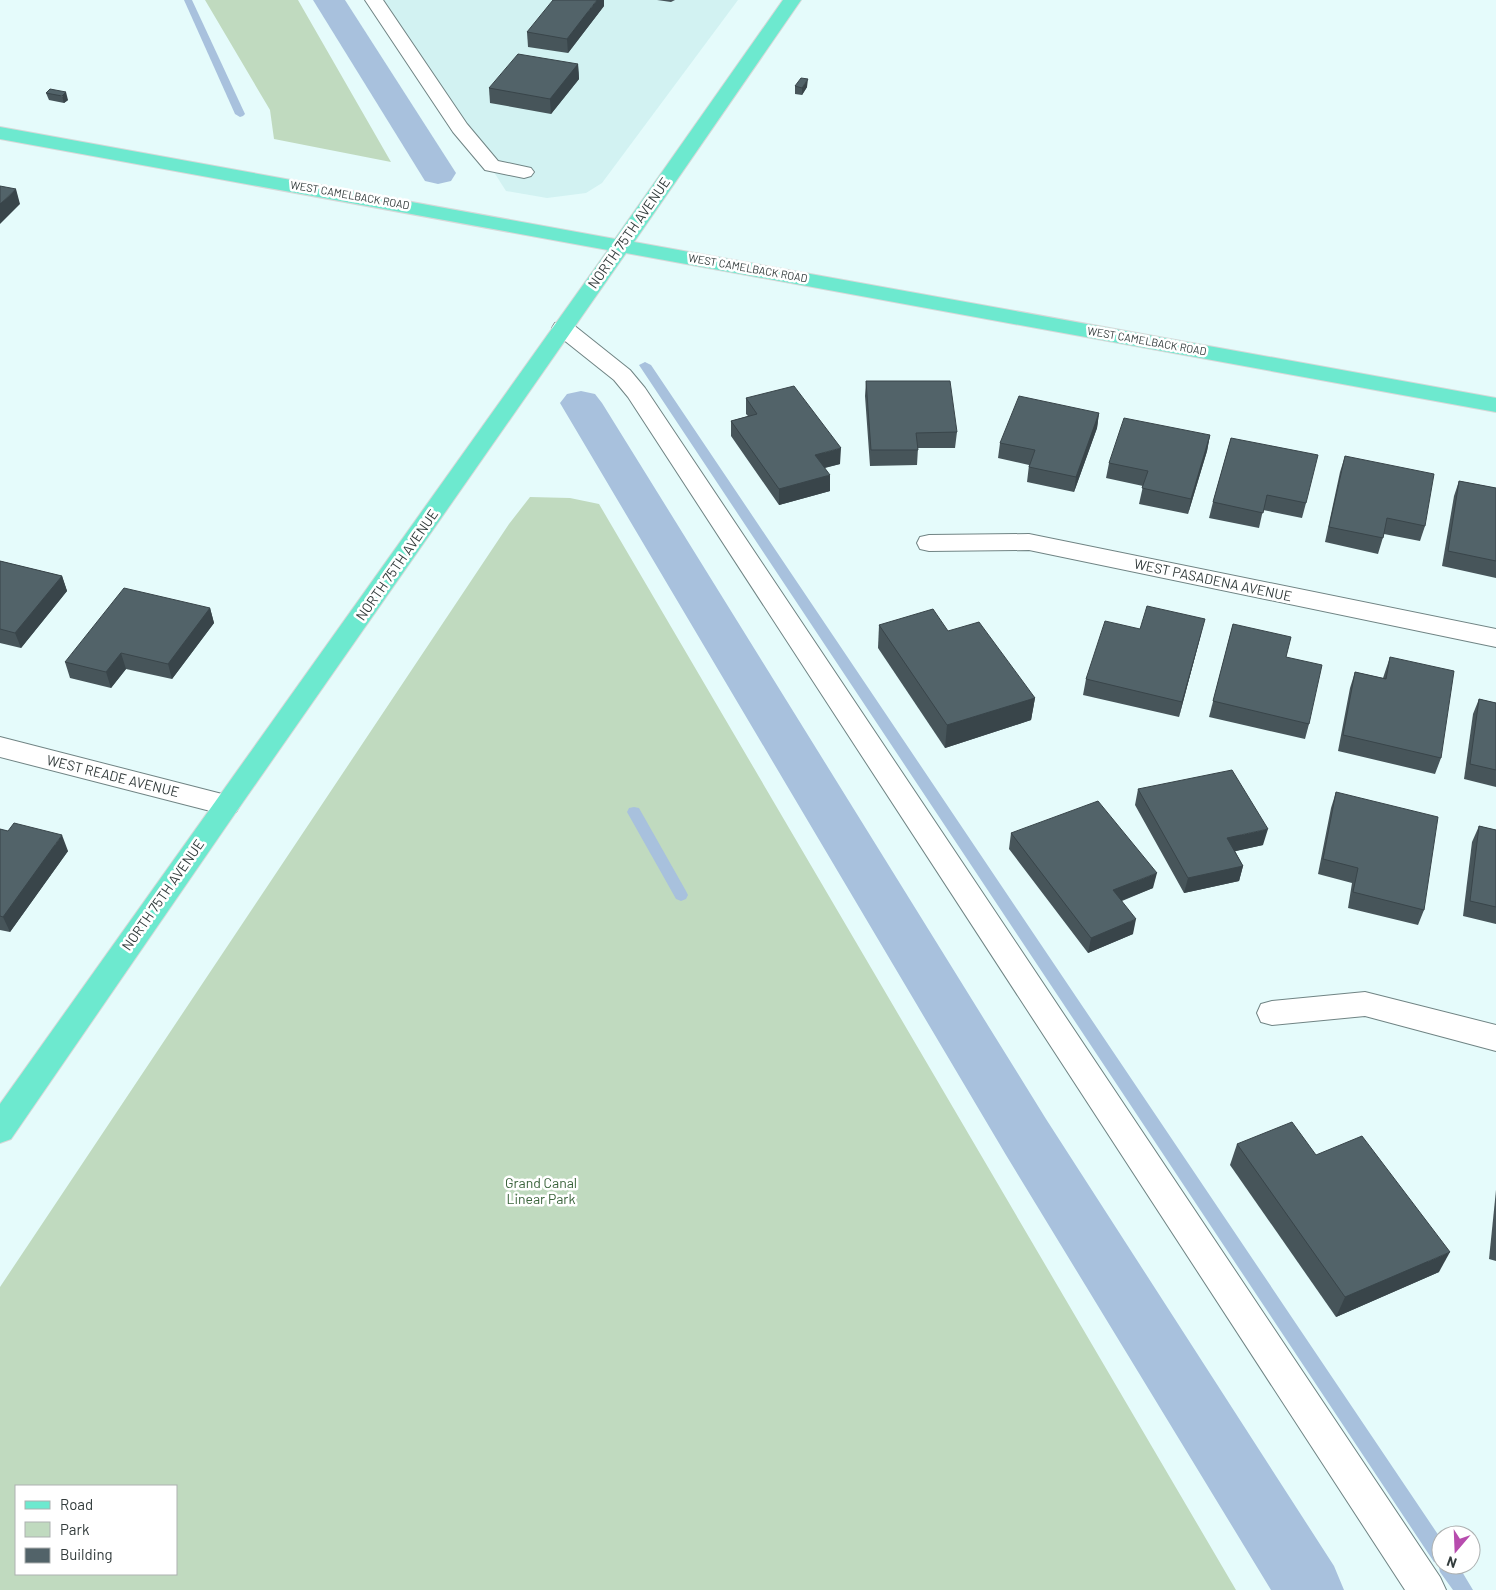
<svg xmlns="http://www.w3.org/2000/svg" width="1496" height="1590" viewBox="0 0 1496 1590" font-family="Barlow,sans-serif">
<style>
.built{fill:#d2f2f2}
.green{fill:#c0dabf;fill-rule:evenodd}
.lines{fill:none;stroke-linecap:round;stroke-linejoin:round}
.stream{fill:#a8c1dd;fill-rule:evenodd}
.canal{fill:#a8c1dd;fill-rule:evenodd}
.minor-casing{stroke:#708484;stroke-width:2}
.major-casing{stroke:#d6d8d8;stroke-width:2}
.minor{fill:#fff;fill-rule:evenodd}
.major{fill:#6de9cf;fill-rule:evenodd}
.wall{fill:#47555a}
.shaded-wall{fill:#39454a}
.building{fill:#526369;stroke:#39454a}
.labels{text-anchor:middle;stroke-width:5;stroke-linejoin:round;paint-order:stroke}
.far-street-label{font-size:11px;fill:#333c3c;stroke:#fff}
.street-label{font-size:14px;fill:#333c3c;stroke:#fff}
.park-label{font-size:14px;fill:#3a633b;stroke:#fff}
</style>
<rect width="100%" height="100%" fill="#e5fbfb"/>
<polygon class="built" points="384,0 738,0 602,183 586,193 547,198 506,191"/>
<g class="green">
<polygon points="205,0 298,0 391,162 274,139 270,110"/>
<path d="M530,497L570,498L599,504L1236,1590H0V1287L509,524ZM16,1486H176V1574H16Z"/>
</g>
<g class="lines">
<g class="stream">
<polygon points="184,0 192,0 245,114 243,116 240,117 235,114"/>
<polygon points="645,362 651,365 1441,1539 1441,1565 1458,1565 1473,1590 1453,1590 1440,1572 1438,1563 1434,1562 639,365"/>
<polygon points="634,807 639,808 686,891 688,895 686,899 681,901 676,899 627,812 629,808"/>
</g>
<g class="canal">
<polygon points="313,0 345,0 456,173 451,181 438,184 425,181"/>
<polygon points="581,391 595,394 602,403 1046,1119 1334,1566 1344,1590 1271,1590 1006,1155 560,403 567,394"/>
</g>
<g class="minor-casing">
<g id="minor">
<polygon points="365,0 383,0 467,124 498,161 531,168 534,172 531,176 524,178 485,170 453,132"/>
<polygon points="563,322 571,323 630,370 645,388 1440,1577 1446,1590 1405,1590 628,397 614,380 555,333 552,328 555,323"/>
<polygon points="1029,534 1496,629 1496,647 1029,550 929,551 920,549 917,543 920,537 929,535"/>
<polygon points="0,737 226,795 236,798 240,805 236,812 226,815 0,757"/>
<polygon points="1365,992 1496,1025 1496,1051 1365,1016 1272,1025 1261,1022 1257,1013 1261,1004 1272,1001"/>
</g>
</g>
<g class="major-casing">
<polygon id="major" points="783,0 801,0 634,242 1496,398 1496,412 626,253 236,812 11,1139 0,1143 0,1104 608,250 0,139 0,127 615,239"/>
</g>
<use href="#minor" class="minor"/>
<use href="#major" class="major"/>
</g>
<g class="wall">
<polygon points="657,0 675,0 671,2"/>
<polygon points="604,6 568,53 528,47 527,32"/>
<polygon points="578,64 579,79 551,114 490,103 489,88"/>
<polygon points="795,86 807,87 802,95 795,94"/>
<polygon points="50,89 68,100 64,103 49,100 46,93"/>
<polygon points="866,381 957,432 955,448 918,448 917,465 870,466 865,396"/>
<polygon points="746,398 840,464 825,468 830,491 779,505 731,436 731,421 748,416 746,414"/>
<polygon points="1099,413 1097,428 1074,492 1027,482 1029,465 998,458 1000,443"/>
<polygon points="1210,435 1207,451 1188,514 1139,504 1143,486 1106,478 1109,463"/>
<polygon points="1231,438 1306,503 1302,518 1263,510 1259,528 1209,518 1213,502"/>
<polygon points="1345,456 1425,526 1420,541 1384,534 1378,554 1325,542 1340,472"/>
<polygon points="1459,481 1496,488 1496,578 1442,566 1454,496"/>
<polygon points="0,561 62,576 67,591 21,648 0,643"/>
<polygon points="210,608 214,623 172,679 126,669 111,688 70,678 65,662"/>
<polygon points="1233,624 1286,657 1309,724 1305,739 1209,717"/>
<polygon points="879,625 948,631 1035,698 1031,720 945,748 878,648"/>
<polygon points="1140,629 1201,634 1179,717 1083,695 1086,679"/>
<polygon points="1390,657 1441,758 1435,774 1338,751 1350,688 1355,672 1383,678"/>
<polygon points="1479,699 1496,703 1496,787 1464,779 1473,714"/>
<polygon points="1138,789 1263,845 1235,851 1243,866 1239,881 1184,893 1135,805"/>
<polygon points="1336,792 1424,910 1418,925 1348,908 1352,883 1318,874 1331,808"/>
<polygon points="1479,826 1496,830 1496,924 1463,916 1472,842"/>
<polygon points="0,829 68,851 10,932 0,930"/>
<polygon points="1011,833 1153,888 1122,901 1133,934 1088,953 1009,849"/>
<polygon points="1237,1144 1316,1155 1439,1272 1336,1317 1230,1165"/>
<polygon points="1496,1190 1496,1261 1489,1259"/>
</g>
<g class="shaded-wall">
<polygon points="597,0 604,0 604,6 568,53 567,39"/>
<polygon points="578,64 579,79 551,114 550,99"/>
<polygon points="808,79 807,87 802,95 802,88"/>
<polygon points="66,92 68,100 64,103 62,96"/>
<polygon points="16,189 20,204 0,224 0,204"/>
<polygon points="1099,413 1097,428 1074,492 1076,477"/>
<polygon points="1210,435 1207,451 1188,514 1191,499"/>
<polygon points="841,448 840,464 815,470 815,455"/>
<polygon points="830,475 830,491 779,505 779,489"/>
<polygon points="62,576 67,591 21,648 15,633"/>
<polygon points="210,608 214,623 172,679 168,664"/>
<polygon points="1205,619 1201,634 1179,717 1182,702"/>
<polygon points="121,653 126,669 111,688 106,672"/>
<polygon points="1035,698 1031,720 945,748 947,725"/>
<polygon points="1268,829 1263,845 1223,854 1227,838"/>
<polygon points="62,835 68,851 10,932 3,917"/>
<polygon points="1243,866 1239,881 1184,893 1188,878"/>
<polygon points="1157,873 1153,888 1110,905 1113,890"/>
<polygon points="1136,919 1133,934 1088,953 1091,938"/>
<polygon points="1450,1252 1439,1272 1336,1317 1345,1297"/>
</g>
<g class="building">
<polygon points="553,0 597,0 567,39 527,32"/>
<polygon points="518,54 578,64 550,99 489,88"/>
<polygon points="801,78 808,79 802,88 795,86"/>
<polygon points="50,89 66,92 62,96 46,93"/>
<polygon points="0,186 16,189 0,204"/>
<polygon points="866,381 950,381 957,432 916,433 918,450 871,450"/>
<polygon points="794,386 841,448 815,455 830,475 779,489 731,421 757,414 746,398"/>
<polygon points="1019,396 1099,413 1076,477 1029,467 1035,450 1000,443"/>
<polygon points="1124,418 1210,435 1191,499 1142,488 1148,471 1109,463"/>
<polygon points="1231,438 1318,455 1306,503 1267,495 1263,513 1213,502"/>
<polygon points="1345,456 1434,474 1425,526 1387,518 1383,538 1329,527"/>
<polygon points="1459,481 1496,488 1496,561 1448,551"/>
<polygon points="0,561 62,576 15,633 0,629"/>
<polygon points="124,588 210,608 168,664 121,653 106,672 65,662"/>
<polygon points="1147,606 1205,619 1182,702 1086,679 1105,621 1140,629"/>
<polygon points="933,609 948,631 979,622 1035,698 947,725 879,625"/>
<polygon points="1233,624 1291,637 1286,657 1322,665 1309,724 1213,701"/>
<polygon points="1390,657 1454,671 1441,758 1343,735 1355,672 1386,679"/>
<polygon points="1479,699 1496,703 1496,770 1470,764"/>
<polygon points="1232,770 1268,829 1227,838 1243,866 1188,878 1138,789"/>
<polygon points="1336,792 1438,817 1424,910 1353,892 1358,868 1323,859"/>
<polygon points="1098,801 1157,873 1113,890 1136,919 1091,938 1011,833"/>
<polygon points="14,823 62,835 3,917 0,916 0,829 8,831"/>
<polygon points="1479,826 1496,830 1496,907 1470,901"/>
<polygon points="1292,1122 1316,1155 1362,1136 1450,1252 1345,1297 1237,1144"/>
</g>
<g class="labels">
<g class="far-street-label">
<text transform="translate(350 195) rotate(10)" y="4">WEST CAMELBACK ROAD</text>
<text transform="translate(748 268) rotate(10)" y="4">WEST CAMELBACK ROAD</text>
<text transform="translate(1147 341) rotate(10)" y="4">WEST CAMELBACK ROAD</text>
</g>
<g class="street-label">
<text transform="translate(629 233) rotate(-55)" y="5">NORTH 75TH AVENUE</text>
<text transform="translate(397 565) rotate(-55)" y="5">NORTH 75TH AVENUE</text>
<text transform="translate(1213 580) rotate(12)" y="5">WEST PASADENA AVENUE</text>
<text transform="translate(113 776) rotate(14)" y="5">WEST READE AVENUE</text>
<text transform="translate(163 895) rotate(-55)" y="5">NORTH 75TH AVENUE</text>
</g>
<g class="park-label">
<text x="541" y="1188">Grand Canal<tspan x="541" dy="16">Linear Park</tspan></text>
</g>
</g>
<rect x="15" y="1485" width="162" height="90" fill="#ffffff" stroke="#adb1b1"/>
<rect x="25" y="1501" width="25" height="8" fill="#6de9cf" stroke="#adb1b1"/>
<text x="60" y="1510" font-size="15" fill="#333c3c">Road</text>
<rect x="25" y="1522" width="25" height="15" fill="#c0dabf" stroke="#adb1b1"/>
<text x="60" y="1535" font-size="15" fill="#333c3c">Park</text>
<rect x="25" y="1548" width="25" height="15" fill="#526369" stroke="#adb1b1"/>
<text x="60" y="1560" font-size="15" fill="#333c3c">Building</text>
<g transform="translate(1456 1550) rotate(199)"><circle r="24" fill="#ffffff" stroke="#adb1b1"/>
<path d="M0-4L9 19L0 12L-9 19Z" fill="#b74cae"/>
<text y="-8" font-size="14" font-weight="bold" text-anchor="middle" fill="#333c3c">N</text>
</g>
</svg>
